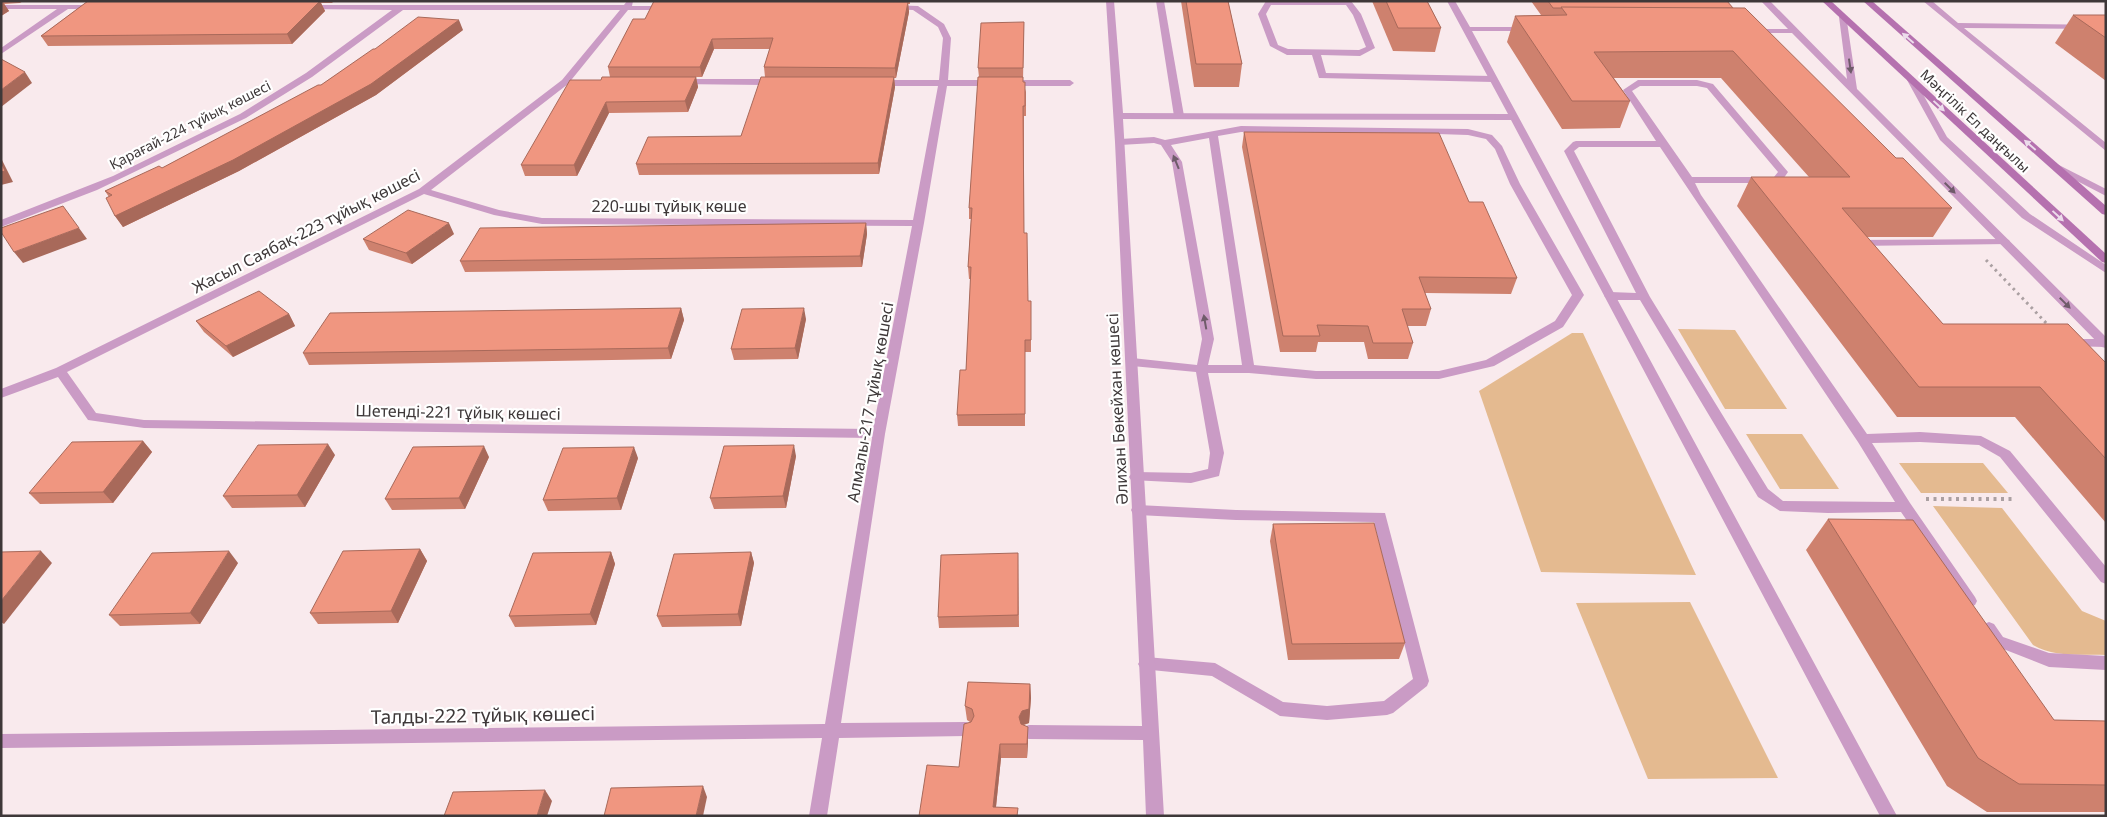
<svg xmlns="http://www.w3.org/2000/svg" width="2107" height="817" viewBox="0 0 2107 817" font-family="'Noto Sans',sans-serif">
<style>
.green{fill:#e4ba90}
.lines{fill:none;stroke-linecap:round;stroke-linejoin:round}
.path-far1{stroke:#aba0a2;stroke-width:3;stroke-dasharray:2.5 4;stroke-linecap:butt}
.path{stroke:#aba0a2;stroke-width:4;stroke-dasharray:3 4.5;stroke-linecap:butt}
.service{fill:#ca9bc5;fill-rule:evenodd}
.minor{fill:#ca9bc5;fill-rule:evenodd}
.secondary{fill:#b571af;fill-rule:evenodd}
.wall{fill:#ce816e}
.shaded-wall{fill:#a8695a}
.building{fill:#f09680;stroke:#a8695a}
.oneway{fill:#ecdceb}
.oneway2{fill:#6f5b6a}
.labels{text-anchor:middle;stroke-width:4.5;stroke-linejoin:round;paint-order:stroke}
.far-street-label{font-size:14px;fill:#3e3839;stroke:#fff}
.street-label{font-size:16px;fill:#3e3839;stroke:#fff}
.near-street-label{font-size:19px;fill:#3e3839;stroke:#fff}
</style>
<rect width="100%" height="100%" fill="#f9eaed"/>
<g class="green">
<polygon points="1678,329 1735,330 1787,409 1725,409"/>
<polygon points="1572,333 1583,333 1696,575 1541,572 1479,391"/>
<polygon points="1746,434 1802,434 1839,489 1780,489"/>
<polygon points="1899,463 1983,463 2008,493 1921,493"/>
<path d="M1933,506L2002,508L2082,611L2106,621V655C2081,654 2055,658 2033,645Z"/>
<polygon points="1690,602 1778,778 1648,779 1576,603"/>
</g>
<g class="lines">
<polyline class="path-far1" points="1986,260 2049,326"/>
<polyline class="path" points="1926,499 2012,499"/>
<g class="service">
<polygon points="1156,1 1164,1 1184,116 1179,119 1174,116"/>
<path d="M1266,1H1351L1361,14L1375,48L1360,56L1321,55L1326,73L1493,76L1497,79L1493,82L1319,78L1312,55H1287L1270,46L1258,14ZM1271,5H1346L1353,15L1366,47L1359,50L1288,49L1278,45L1266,14Z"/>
<polygon points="1923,1 1932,1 1958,23 2106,25 2106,29 1964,28 2106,143 2106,151"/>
<polygon points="1911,77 1915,80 1947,137 2030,214 2106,265 2106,273 2022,218 1940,140 1907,80"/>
<path d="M1697,80L1713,84L1788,172L1781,182L1777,183H1695L1701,195L1867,434L1920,432L1981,436L2010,451L2106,567V584L2101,582L2000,457L1979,445L1920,442L1872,443L1910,503L1975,597L1977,601L1975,605L1970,607L1965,605L1901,512L1828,513L1780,511L1758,497L1640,300H1610L1604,296L1610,292L1636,293L1564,151L1573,142L1576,141H1656L1623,90L1638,80ZM1640,86H1697L1707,88L1778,172L1774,177H1692L1632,91ZM1579,147H1660L1858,442L1895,502L1783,501L1768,489L1650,297L1574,151Z"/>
<path d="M1241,126L1468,129L1492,135L1502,146L1520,184L1584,295L1563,327L1494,366L1439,379H1316L1249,373H1208L1224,453L1219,476L1191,483L1131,480L1129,477L1131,474L1136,472L1191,473L1208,469L1210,453L1196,372L1132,366L1126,362L1132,358L1197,365L1202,339L1172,162L1161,145L1154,143L1120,145L1115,142L1120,139L1154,137L1165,140ZM1241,132L1407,133L1468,135L1486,139L1495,149L1510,184L1572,295L1555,321L1486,360L1439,371H1316L1254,365L1218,136ZM1209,138L1242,365H1208L1214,339L1182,162L1171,145Z"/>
<polygon points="2055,163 2106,189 2106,196 2052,168 2052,164"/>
<polygon points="2005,239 2009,240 2010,242 2009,244 1855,246 1850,243 1855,240"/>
<polygon points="2070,339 2105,339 2106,347 2066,346 2064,343"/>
<polygon points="1138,505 1236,510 1385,513 1429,681 1427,686 1393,713 1387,715 1327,720 1280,716 1212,676 1141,669 1138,664 1141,659 1146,657 1215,663 1283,702 1327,706 1384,701 1413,679 1374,522 1236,520 1138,515 1133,514 1131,510 1133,506"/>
<polygon points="1989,622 1994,624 2003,637 2049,653 2106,656 2106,670 2049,667 1993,645 1982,628 1984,624"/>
</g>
<g class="minor">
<path d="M627,1H633L632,6H666L670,8L666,10H628L568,84L431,190L499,210L542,218L913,220L938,86H878L874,83L878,80H939L943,38L938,27L913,10L891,9L887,7L888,5L918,6L944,24L951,38L948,80H1070L1074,83L1070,86H947L924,223L885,434L841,723L966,722L972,724L974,729L972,734L966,736L839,738L827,816H809L822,738L1,748V734L825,724L872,438L144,428L88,420L58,377L1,398V389L56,368L419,189L562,80L620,10H403L312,77L246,118L97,190L1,227V220L113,176L240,114L306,73L392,10L306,9H303V5H624ZM424,194L494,215L542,224L912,226L873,429L144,420L96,413L67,372Z"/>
<polygon points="1106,1 1114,1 1123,113 1508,114 1447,1 1455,1 1470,27 1530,27 1530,31 1472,31 1897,816 1880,816 1511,120 1123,119 1164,816 1146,816 1143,740 1029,739 1023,737 1021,732 1023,727 1029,725 1142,726 1115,142"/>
<polygon points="1761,1 1770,1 1847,79 1839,17 1846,15 1857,89 2106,337 2106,348 2102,347 1792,33 1749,33 1748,31 1752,29 1788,29"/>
<polygon points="1,5 96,5 100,7 96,9 68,9 1,54 1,48 57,9 1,9"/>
<polygon points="680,79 775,79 779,82 775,85 677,84 676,82"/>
</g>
<g class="secondary">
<polygon points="1822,1 1831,1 2106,254 2106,263 2102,262"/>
<polygon points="1863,1 1872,1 2106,206 2106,215 2102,214"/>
</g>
</g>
<g class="wall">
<polygon points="1,1 23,1 20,3 4,4 9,11 1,16"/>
<polygon points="88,1 334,1 332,3 321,3 325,11 292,44 48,46 41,36"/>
<polygon points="654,1 910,1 910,4 908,4 909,12 896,78 894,78 895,87 879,174 639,175 636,164 741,136 765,77 764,67 770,49 714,49 702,77 696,77 698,87 688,112 609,113 577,176 525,176 521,165 601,80 610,77 608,67 645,19"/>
<polygon points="1181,1 1228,1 1242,64 1239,87 1194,87"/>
<polygon points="1372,1 1427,1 1441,28 1435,52 1393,51"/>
<polygon points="1531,1 1727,1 1733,8 1896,158 1952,208 1933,237 1867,237 1943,324 2106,363 2106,523 2015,417 1897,417 1737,206 1751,177 1809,177 1721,78 1614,78 1630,101 1620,128 1562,129 1507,42 1515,16 1541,15"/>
<polygon points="2073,15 2106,15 2106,81 2055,43"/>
<polygon points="1024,22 1023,82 1026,92 1026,116 1024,116 1024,233 1028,301 1031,301 1031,352 1025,352 1025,426 958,426 957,415 966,370 971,279 969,279 968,267 971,219 969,219 969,208 979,77 978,68"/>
<polygon points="463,30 376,95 239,171 123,227 115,216 109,197 105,191 162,168 321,85 375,49"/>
<polygon points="1244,132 1469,202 1517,278 1511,294 1425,293 1431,309 1426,326 1407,326 1413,343 1408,359 1368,359 1364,342 1318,342 1316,352 1280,352 1242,147"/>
<polygon points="866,223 867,234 862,267 465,272 460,261"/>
<polygon points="454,234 412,264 369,250 363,239"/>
<polygon points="681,308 684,320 671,359 309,365 303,353"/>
<polygon points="289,314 295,326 233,357 204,332 196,321"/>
<polygon points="806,319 798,359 734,360 731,349"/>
<polygon points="143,441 152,452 113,503 40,504 29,493"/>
<polygon points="335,455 305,507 232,508 223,496"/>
<polygon points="796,456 786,508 714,509 710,498"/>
<polygon points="489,457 465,509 392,510 385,499"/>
<polygon points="638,458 621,510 548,511 543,500"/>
<polygon points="1828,519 2054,720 2106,721 2106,812 1987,812 1947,786 1806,550"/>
<polygon points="1273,524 1405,643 1399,659 1288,660 1270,541"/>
<polygon points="420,549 427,561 398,623 318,624 310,613"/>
<polygon points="611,552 615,564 596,625 515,627 509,616"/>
<polygon points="751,552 754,563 741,626 662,627 657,616"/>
<polygon points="1018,553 1019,627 939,628 938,617"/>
<polygon points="238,563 200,624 120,626 109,615"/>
<polygon points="1030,684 1031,698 1029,723 1024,725 1028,741 1027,758 1001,758 996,807 919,816 959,767 970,722 967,720 965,706"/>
</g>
<g class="shaded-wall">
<polygon points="320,1 325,11 292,44 287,34"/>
<polygon points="3,2 9,11 1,16 1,3"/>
<polygon points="908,2 909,12 896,78 895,68"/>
<polygon points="459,20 463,30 376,95 239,171 123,227 115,216"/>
<polygon points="712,39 714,49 702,77 700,67"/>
<polygon points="25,72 32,83 1,107 1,90"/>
<polygon points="696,77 698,87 688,112 685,101"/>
<polygon points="894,77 895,87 879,174 878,163"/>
<polygon points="606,102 609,113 577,176 574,165"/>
<polygon points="1,158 13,182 1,185"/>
<polygon points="449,223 454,234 412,264 406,253"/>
<polygon points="866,223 867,234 862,267 860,256"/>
<polygon points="79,228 87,239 23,263 14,252"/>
<polygon points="681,308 684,320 671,359 668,348"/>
<polygon points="804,308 806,319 798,359 795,348"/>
<polygon points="289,314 295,326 233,357 226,346"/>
<polygon points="143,441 152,452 113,503 103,492"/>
<polygon points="328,444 335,455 305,507 297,495"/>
<polygon points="794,445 796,456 786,508 783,496"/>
<polygon points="484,446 489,457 465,509 459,498"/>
<polygon points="634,447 638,458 621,510 617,498"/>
<polygon points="420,549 427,561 398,623 391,611"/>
<polygon points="41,551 52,563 4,624 1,622 1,601"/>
<polygon points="229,551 238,563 200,624 190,613"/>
<polygon points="611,552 615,564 596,625 590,614"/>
<polygon points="751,552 754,563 741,626 738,614"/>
<polygon points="1030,684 1031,698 1029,723 1022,725 1019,731 1019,717 1022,711"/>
<polygon points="1028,727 1028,741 1027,758 1027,744"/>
<polygon points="1000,744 1001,758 995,816 993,807"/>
<polygon points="703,786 707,797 703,816 696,816"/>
<polygon points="545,790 552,801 547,816 537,816"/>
</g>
<g class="building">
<polygon points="88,1 320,1 287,34 41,36"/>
<polygon points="654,1 672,1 908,2 895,68 764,67 773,38 712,39 700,67 608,67 633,19 645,19"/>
<polygon points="1186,1 1228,1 1242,64 1196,64"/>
<polygon points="1386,1 1427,1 1441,28 1398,28"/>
<polygon points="1548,1 1727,1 1733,8 1553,8"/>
<polygon points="1561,7 1745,8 1896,158 1903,158 1952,208 1842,208 1943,324 2068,324 2106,363 2106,459 2040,387 1919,387 1751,177 1850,177 1733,51 1594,52 1630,101 1572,101 1515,16 1567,15"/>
<polygon points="2073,15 2106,15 2106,38"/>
<polygon points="418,17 459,20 371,84 233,160 115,216 106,198 112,195 105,191 159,166 162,168 318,85 321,85 373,49 375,49"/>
<polygon points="1024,22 1023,68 978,68 981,23"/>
<polygon points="1,59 25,72 1,90"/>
<polygon points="602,77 696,77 685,101 606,102 574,165 521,165 570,80 601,80"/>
<polygon points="761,77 894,77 878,163 636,164 648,137 741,136"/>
<polygon points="978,77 1023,77 1023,82 1025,82 1025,106 1023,106 1024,233 1027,233 1028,301 1031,301 1031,340 1025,340 1025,414 957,415 960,370 966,370 971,267 968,267 972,208 969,208"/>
<polygon points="1244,132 1439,133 1469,202 1483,202 1517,278 1419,277 1431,309 1402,309 1413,343 1373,343 1368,326 1317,325 1320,336 1283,336"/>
<polygon points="1,162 5,171 1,172"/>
<polygon points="63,206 79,228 14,252 1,232 1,228"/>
<polygon points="408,210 449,223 406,253 363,239"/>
<polygon points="866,223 860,256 460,261 480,228"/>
<polygon points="259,291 289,314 226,346 196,321"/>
<polygon points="681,308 668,348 303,353 330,313"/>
<polygon points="804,308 795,348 731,349 742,309"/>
<polygon points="143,441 103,492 29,493 72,442"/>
<polygon points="328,444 297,495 223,496 258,445"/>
<polygon points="794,445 783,496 710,498 724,446"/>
<polygon points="484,446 459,498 385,499 413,447"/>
<polygon points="634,447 617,498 543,500 563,448"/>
<polygon points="1828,519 1913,520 2054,720 2106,721 2106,785 2019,784 1978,758"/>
<polygon points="1374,523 1405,643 1292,644 1273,524"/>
<polygon points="420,549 391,611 310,613 343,551"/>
<polygon points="41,551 1,601 1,552"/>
<polygon points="229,551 190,613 109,615 152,553"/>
<polygon points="611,552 590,614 509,616 533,553"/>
<polygon points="751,552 738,614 657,616 674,554"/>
<polygon points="1018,553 1018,615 938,617 941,555"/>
<polygon points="968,682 1030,684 1029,709 1022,711 1019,717 1021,724 1028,727 1027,744 1000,744 993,807 1018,808 1017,816 919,816 927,765 959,767 964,724 971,722 974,716 972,709 965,706"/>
<polygon points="703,786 696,816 604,816 611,788"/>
<polygon points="545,790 537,816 444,816 453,792"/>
</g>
<defs><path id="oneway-solid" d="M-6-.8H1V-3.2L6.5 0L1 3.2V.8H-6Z" transform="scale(1.25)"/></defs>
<g class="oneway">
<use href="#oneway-solid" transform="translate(1908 38) rotate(-139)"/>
<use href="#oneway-solid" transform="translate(1939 106) rotate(43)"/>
<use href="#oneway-solid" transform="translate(2030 145) rotate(-139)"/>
<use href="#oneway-solid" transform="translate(2058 216) rotate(43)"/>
</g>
<g class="oneway2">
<use href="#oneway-solid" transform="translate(1850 66) rotate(82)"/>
<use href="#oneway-solid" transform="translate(1176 162) rotate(-112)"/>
<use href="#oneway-solid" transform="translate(1950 188) rotate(45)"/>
<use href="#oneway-solid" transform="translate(2065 303) rotate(45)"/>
<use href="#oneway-solid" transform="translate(1205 322) rotate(-100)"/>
</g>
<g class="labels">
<g class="far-street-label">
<text transform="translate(1975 121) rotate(43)" y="5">Мәңгілік Ел даңғылы</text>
<text transform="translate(190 125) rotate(-27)" y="5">Қарағай-224 тұйық көшесі</text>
</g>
<g class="street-label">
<text x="669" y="212">220-шы тұйық көше</text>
<text transform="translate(306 231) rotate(-27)" y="6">Жасыл Саябақ-223 тұйық көшесі</text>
<text transform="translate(870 402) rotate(-80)" y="6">Алмалы-217 тұйық көшесі</text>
<text transform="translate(1117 409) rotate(-93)" y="6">Әлихан Бөкейхан көшесі</text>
<text transform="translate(458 412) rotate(1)" y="6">Шетенді-221 тұйық көшесі</text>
</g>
<g class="near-street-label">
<text transform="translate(483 715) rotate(-1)" y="7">Талды-222 тұйық көшесі</text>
</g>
</g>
<rect width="2107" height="817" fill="none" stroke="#3e3839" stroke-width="5"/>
</svg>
